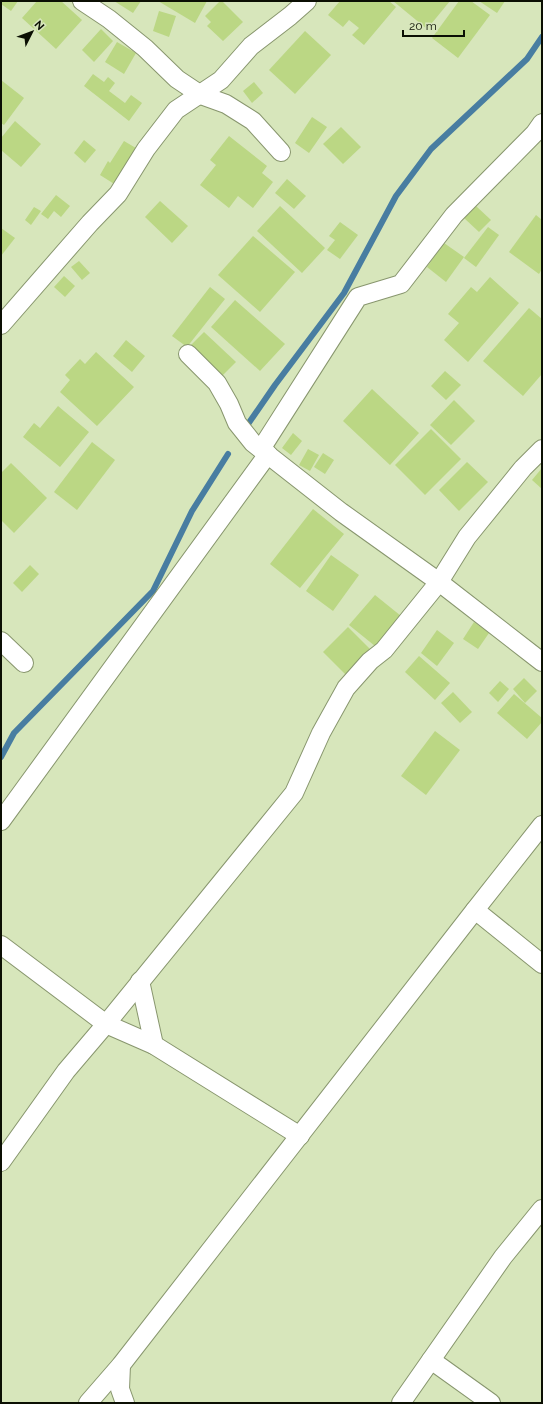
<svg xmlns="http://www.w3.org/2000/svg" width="543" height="1404" viewBox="0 0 543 1404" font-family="Raleway,sans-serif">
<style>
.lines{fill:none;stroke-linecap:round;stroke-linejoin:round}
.stream{stroke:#487da1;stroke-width:6}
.building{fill:#bbd784}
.minor-casing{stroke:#88966e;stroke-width:20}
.minor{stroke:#fff;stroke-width:18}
</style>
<rect width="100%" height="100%" fill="#d7e6bb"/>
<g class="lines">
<g class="stream">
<polyline points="246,427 275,385 344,293 396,196 431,149 527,59 542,37"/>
<polyline points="1,757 14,733 153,591 192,511 228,454"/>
</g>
</g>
<g class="building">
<polygon points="1,1 18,1 11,11 1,4"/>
<polygon points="37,1 61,1 82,20 56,49 22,18"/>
<polygon points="114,1 141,1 133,13"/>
<polygon points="158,1 207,1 195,23"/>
<polygon points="220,1 222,1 243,22 223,41 207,26 211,22 205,16"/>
<polygon points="340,1 389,1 396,7 364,45 352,35 359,28 349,20 343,27 328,15"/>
<polygon points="393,1 450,1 427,29"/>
<polygon points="459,1 471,1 490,15 458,58 432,38"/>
<polygon points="479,1 505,1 497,13"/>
<polygon points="159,11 176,16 169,37 153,31"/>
<polygon points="101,29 113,41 94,62 82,50"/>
<polygon points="305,31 331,55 295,94 269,70"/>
<polygon points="117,42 136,53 124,74 105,62"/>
<polygon points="93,74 104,82 108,77 115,83 109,91 125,103 131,95 142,103 129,121 84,86"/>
<polygon points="1,80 24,98 4,125 1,123"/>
<polygon points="254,82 263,93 252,103 243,91"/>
<polygon points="312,117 327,127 309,153 295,143"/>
<polygon points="15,121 41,144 21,167 1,150 1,138"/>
<polygon points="341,127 361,147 343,164 323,144"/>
<polygon points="229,136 267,166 262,173 273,182 253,208 238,196 229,208 200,185 216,165 210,160"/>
<polygon points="84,140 96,150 85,163 74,153"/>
<polygon points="124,141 141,151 119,187 100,175 108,161 110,163"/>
<polygon points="287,179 306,196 294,209 275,193"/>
<polygon points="56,195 70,206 61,217 54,211 48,219 41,214"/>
<polygon points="160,201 188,226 172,243 145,217"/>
<polygon points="280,206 325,248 302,273 257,231"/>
<polygon points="476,206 491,220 479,232 464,218"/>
<polygon points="34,207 41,211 31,225 25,220"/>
<polygon points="536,215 542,220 542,269 539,274 509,252"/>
<polygon points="340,222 358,235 340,259 327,250 335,240 329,236"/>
<polygon points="488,227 499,235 476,267 464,258"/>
<polygon points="1,228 15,238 1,256"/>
<polygon points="253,236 295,272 260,312 218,275"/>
<polygon points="444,243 464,257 446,282 427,267"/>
<polygon points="79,261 90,273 82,280 71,267"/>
<polygon points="64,276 75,286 65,297 54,287"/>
<polygon points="490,277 519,303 468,362 444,340 459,323 448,314 471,287 477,292"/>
<polygon points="210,287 225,299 187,347 172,336"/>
<polygon points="235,300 285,344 260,371 211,327"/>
<polygon points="529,308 542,319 542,374 523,396 483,361"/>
<polygon points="204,332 236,362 221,377 189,347"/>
<polygon points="126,340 145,356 132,372 113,356"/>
<polygon points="96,352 134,387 97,426 60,392 70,380 65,375 80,359 85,364"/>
<polygon points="445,371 461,385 446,400 431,386"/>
<polygon points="372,389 419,433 390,465 343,421"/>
<polygon points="454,400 475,421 451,445 430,425"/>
<polygon points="58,406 89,432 60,467 23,437 34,423 40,428"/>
<polygon points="431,429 461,459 425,495 395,465"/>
<polygon points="293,433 302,441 291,455 282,448"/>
<polygon points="92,442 115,460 77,510 54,492"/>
<polygon points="308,449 319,455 310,471 299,465"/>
<polygon points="323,453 334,460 325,474 314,467"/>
<polygon points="467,462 488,482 459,511 439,490"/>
<polygon points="11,463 47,498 14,533 1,520 1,473"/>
<polygon points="542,468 542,489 532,480"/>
<polygon points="313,509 344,534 300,588 270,564"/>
<polygon points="331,555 359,575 333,611 306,591"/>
<polygon points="30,565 39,574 22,592 13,583"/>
<polygon points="375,595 401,616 375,646 349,625"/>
<polygon points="474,622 489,633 478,649 463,639"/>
<polygon points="348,627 371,650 347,676 323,652"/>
<polygon points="437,630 454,643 437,666 421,653"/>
<polygon points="419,656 450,683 435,700 405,672"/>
<polygon points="524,678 537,691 525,703 513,689"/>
<polygon points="500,681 509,689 498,702 489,693"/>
<polygon points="453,692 472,712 460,723 441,703"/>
<polygon points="514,694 542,718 542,722 527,739 497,713"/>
<polygon points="435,731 460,750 426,795 401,776"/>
</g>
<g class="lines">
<g class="minor-casing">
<g id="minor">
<polyline points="82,1 109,19 145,48 177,79 201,95 226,104 253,121 281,152"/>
<polyline points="1,325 90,223 118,194 146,149 176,110 221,80 251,46 290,16 307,1"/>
<polyline points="261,449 358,297 401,284 454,215 535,133 542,123"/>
<polyline points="542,449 523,468 467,537 439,582 542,662"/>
<polyline points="1,641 24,663"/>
<polyline points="1,821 268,454"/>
<polyline points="475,910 542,825"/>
<polyline points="1,945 106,1024 154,1045 300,1136"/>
<polyline points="140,981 154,1045"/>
<polyline points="1,1162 66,1071 106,1024 294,793 321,733 346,688 370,661 384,650 439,582 341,512 253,443 237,423 229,404 217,383 188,354"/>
<polyline points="431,1360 491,1403"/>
<polyline points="121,1365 120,1389 125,1403"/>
<polyline points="88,1403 121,1365 475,910 542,964"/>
<polyline points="401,1403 503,1257 542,1209"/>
</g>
</g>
<use href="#minor" class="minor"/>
</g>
<rect width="543" height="1404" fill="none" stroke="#0b0f03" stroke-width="4"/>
<g transform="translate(32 32) rotate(48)" stroke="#d7e6bb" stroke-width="3" paint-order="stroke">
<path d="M0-3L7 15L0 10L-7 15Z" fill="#0b0f03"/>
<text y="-6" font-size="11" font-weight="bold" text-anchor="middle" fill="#0b0f03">N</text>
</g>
<path d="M403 30v6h61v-6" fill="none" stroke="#0b0f03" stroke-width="2"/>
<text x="409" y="30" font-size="12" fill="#0b0f03" stroke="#d7e6bb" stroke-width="3" paint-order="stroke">20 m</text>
</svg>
